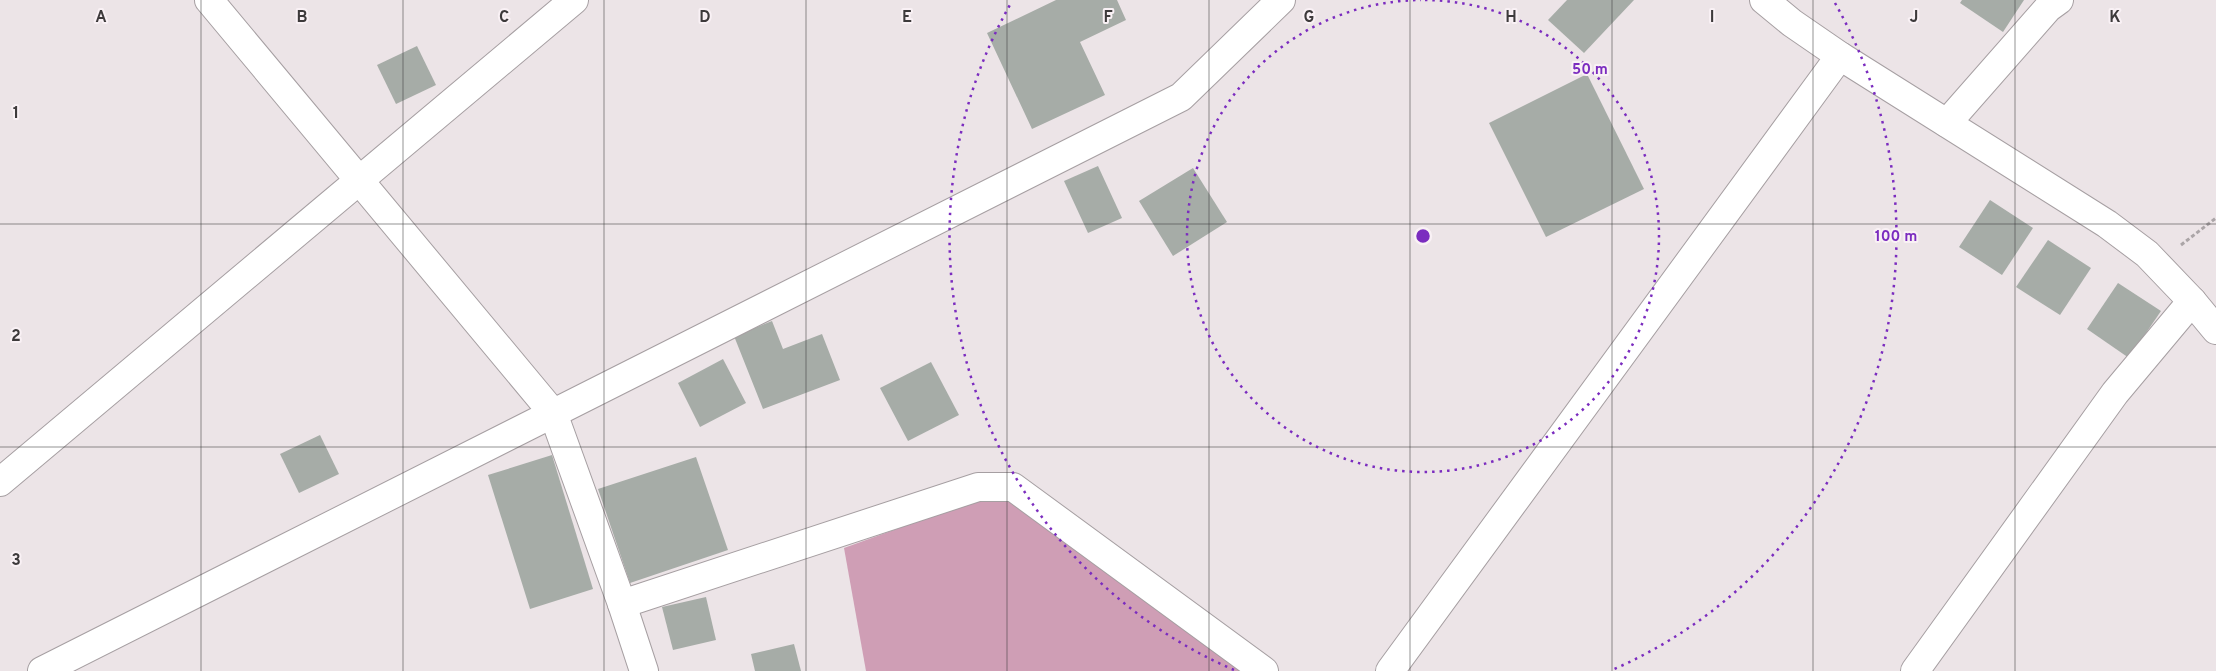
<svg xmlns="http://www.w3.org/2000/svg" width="2216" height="671" viewBox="0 0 2216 671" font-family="Overpass,sans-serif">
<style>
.forest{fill:#cf9eb5}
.building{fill:#a6aca7}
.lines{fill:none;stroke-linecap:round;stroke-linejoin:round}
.street-casing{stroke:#a69fa2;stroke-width:30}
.secondary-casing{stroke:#a69fa2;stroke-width:30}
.path{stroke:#aba5a7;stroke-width:3;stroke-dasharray:4 2.5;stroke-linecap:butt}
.street{stroke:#fff;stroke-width:28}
.secondary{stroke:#fff;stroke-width:28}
.grid{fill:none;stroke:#3d3a3b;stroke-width:1;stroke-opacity:0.55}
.ring{fill:none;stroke:#7b2cbf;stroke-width:2.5;stroke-dasharray:2.5 5}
.grid-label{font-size:16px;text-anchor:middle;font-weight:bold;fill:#3d3a3b;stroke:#f9f1f5;stroke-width:4;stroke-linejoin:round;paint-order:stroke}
.centre{fill:#7b2cbf;stroke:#f9f1f5;stroke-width:2.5}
.ring-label{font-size:15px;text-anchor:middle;font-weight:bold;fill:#7b2cbf;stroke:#f9f1f5;stroke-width:4;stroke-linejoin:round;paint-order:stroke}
</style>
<rect width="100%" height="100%" fill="#ece4e7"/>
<polygon class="forest" points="1013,487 1264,671 866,671 844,548"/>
<g class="building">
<polygon points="1056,0 1117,0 1126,20 1080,42 1105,95 1032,129 987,33"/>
<polygon points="1567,0 1634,0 1584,53 1548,20"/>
<polygon points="1962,0 2024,0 2003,32 1960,3"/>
<polygon points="417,46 436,85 396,104 377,65"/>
<polygon points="1587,74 1644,189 1546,237 1489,123"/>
<polygon points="1098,166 1122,218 1088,233 1064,181"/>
<polygon points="1193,168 1227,222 1173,256 1139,201"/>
<polygon points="1990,200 2033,228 2002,275 1959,247"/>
<polygon points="2048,240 2091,268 2060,315 2016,287"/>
<polygon points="2118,283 2161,311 2129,358 2087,329"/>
<polygon points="772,321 783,349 822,334 840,380 763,409 734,336"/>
<polygon points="723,359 746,403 700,427 678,383"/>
<polygon points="931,362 959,415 908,441 880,388"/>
<polygon points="320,435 339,474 299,493 280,454"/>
<polygon points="552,455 593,589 530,609 488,475"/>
<polygon points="696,457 728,550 630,583 598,489"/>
<polygon points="706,597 716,640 673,650 662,607"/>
<polygon points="794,644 801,671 755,671 751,654"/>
</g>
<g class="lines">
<g class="street-casing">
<g id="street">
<polyline points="209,0 553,413 622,604 644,671"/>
<polyline points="1947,123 2048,8 2059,0"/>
<polyline points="0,482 574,0"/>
<polyline points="622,604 978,487 1013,487 1264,671"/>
<polyline points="42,671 1181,97 1281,0"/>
<polyline points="1390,671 1840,56"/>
<polyline points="1915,671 2115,393 2192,301"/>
</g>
</g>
<g class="secondary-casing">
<polyline id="secondary" points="1764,0 1792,23 1840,56 2107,224 2147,254 2192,301 2216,330"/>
</g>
<polyline class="path" points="2181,245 2216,218"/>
<use href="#street" class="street"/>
<use href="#secondary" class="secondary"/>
</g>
<path class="grid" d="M201,0V671M403,0V671M604,0V671M806,0V671M1007,0V671M1209,0V671M1410,0V671M1612,0V671M1813,0V671M2015,0V671M0,224H2216M0,447H2216"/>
<g class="ring">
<path d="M1425 0A236 236 0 1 1 1421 0"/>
<path d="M1234 670A473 473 0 0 1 1011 3M1835 3A473 473 0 0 1 1612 670"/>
</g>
<g class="grid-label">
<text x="101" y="22">A</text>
<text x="302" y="22">B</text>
<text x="504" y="22">C</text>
<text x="705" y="22">D</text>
<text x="907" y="22">E</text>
<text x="1108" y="22">F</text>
<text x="1309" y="22">G</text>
<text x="1511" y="22">H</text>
<text x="1712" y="22">I</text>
<text x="1914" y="22">J</text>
<text x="2115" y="22">K</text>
<text x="16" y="118">1</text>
<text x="16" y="341">2</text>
<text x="16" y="565">3</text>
</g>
<circle cx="1423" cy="236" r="8" class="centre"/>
<g class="ring-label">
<text x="1590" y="74">50 m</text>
<text x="1896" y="241">100 m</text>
</g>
</svg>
